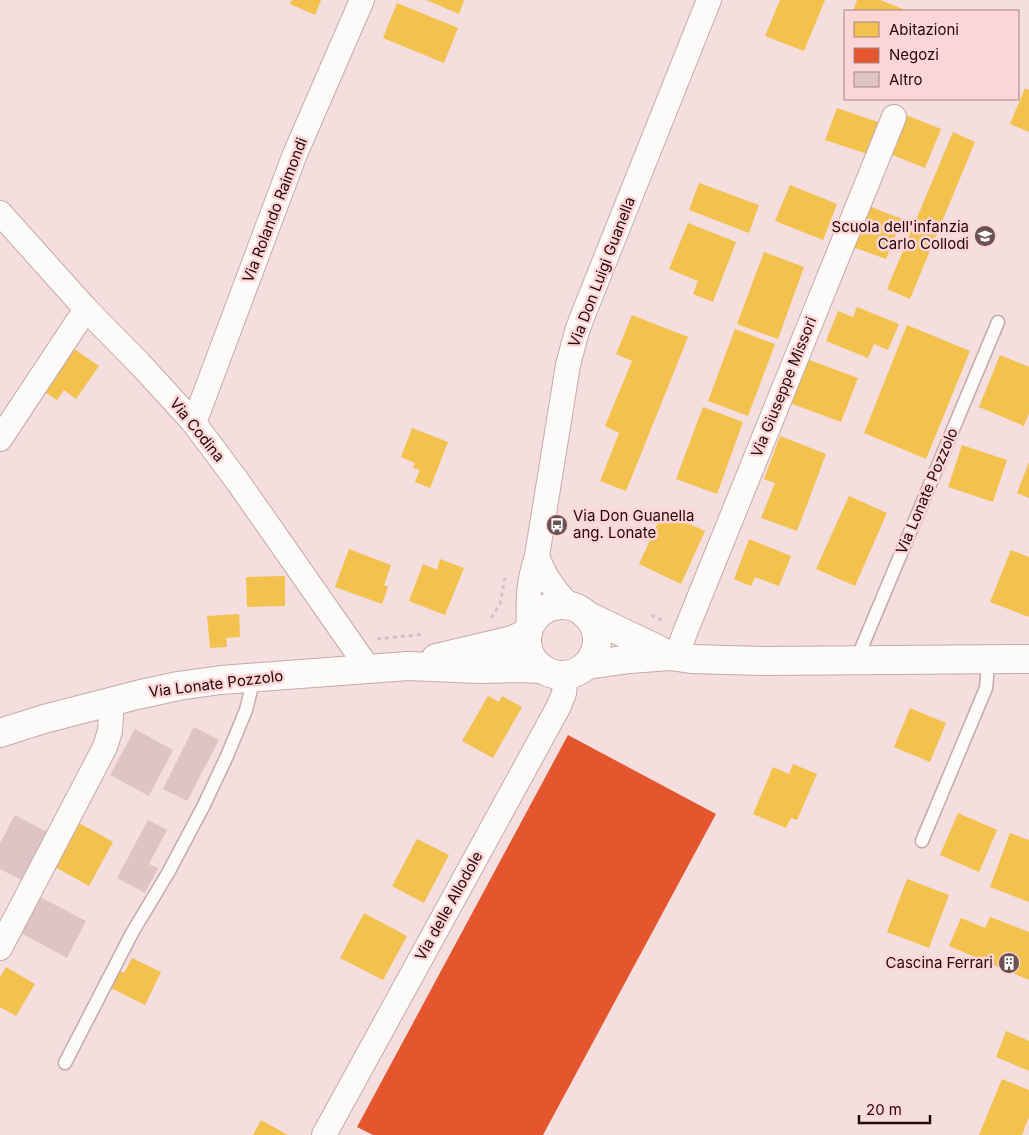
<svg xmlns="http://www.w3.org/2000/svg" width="1029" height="1135" viewBox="0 0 1029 1135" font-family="Inter,sans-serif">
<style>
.homes{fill:#f2c14e}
.shops{fill:#e4572e}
.building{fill:#dec4c4}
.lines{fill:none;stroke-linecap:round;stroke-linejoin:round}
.lane-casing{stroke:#c4aaab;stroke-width:15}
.street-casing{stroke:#c4aaab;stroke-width:26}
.secondary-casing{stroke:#c4aaab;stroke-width:30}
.path{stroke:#cdc5c5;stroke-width:3;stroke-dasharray:4 4;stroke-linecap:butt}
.lane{stroke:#fdfafa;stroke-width:12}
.street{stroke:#fdfafa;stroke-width:24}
.secondary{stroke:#fdfafa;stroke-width:28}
.labels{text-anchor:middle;stroke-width:5;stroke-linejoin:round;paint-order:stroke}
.street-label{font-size:15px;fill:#250709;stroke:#fcd6d6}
.poi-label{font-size:15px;fill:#250709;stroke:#fcd6d6;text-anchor:end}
</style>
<rect width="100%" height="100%" fill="#f4dede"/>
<g class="homes">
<polygon points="292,0 321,0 315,15 290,4"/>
<polygon points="426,0 464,0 459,14"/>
<polygon points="780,0 825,0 804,51 765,36"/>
<polygon points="857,0 880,0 908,11 853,11"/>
<polygon points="397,3 458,28 444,63 383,38"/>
<polygon points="1025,88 1029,90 1029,132 1010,124"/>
<polygon points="837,108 878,122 867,154 825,140"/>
<polygon points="901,113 941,129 925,168 885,152"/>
<polygon points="953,132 975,142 910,299 887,289"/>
<polygon points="699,183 759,205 749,233 689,210"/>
<polygon points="790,185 837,204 823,240 775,221"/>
<polygon points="866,205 902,219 886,259 850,246"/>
<polygon points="688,223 736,242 713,302 693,294 698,281 669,269"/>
<polygon points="764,252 804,267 778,339 737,324"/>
<polygon points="857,307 899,324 888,350 874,344 868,358 826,341 838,311 853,317"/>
<polygon points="632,315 688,337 626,491 600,481 619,433 605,426 632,361 616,354"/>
<polygon points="907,325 970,351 926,459 864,433"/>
<polygon points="735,329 775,344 748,416 708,401"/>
<polygon points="67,344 99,366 76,399 64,390 57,400 37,387"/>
<polygon points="1000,355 1029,367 1029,413 1024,426 979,407"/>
<polygon points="804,358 858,378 841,422 787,402"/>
<polygon points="703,407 743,422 717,494 676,479"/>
<polygon points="412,428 448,442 430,488 415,482 420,470 413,468 415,463 401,457"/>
<polygon points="780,436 826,454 797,531 761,518 775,483 764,479"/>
<polygon points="962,445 1007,460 993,502 948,487"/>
<polygon points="1029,462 1029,498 1017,493"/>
<polygon points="849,496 887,513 855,586 816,569"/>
<polygon points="663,512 705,531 681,584 639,564"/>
<polygon points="749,539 791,556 779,586 755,577 751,586 734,579"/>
<polygon points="349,549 391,565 384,585 388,587 382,604 335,587"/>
<polygon points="1011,550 1029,557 1029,617 990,602"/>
<polygon points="440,559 464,568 445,615 409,601 423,564 437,570"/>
<polygon points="285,576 285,606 247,607 246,577"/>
<polygon points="239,614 240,637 226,638 227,647 210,648 207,616"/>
<polygon points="488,696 499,702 502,696 522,707 493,758 462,741"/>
<polygon points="910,708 946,723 930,762 894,747"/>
<polygon points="793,764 817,774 797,820 791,818 786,828 753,814 773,767 789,774"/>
<polygon points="958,813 997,830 979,872 940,855"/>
<polygon points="79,823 113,842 89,886 55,867"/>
<polygon points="1010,833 1029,840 1029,902 990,887"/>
<polygon points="417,839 449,855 424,903 392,886"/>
<polygon points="907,879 949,895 929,948 887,932"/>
<polygon points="364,913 407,936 383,980 340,958"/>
<polygon points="990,917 1029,932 1029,980 949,946 961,918 985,928"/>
<polygon points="132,958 161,972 145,1005 109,987 118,970 124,973"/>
<polygon points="6,967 35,984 16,1016 0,1007 0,977"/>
<polygon points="1006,1031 1029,1041 1029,1071 996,1057"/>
<polygon points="1002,1079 1029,1090 1029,1117 1022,1135 979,1135"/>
<polygon points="261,1120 288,1135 253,1135"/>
</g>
<polygon class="shops" points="568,735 716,814 543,1135 373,1135 357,1127"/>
<g class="building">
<polygon points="194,727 219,740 187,801 163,789"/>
<polygon points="135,729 173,750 149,796 110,775"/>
<polygon points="15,815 47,832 21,880 0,869 0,843"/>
<polygon points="148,820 167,830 149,864 158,868 145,893 117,878"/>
<polygon points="40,897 86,921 67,958 21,933"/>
</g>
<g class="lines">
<g class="lane-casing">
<g id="lane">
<polyline points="856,661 998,322"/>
<polyline points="922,841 986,688 987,678 987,659"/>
<polyline points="65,1063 132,933 168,873 204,805 227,756 246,710 251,690 251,677"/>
</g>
</g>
<g class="street-casing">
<g id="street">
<polyline points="0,213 86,309 140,364 194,423 238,482 368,668"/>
<polyline points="194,423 295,154 362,0"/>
<polyline points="0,439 86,309"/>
<path d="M537,556C545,577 553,589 569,605"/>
<path d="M529,628C528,599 528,583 537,556L568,365L577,331L583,315L709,0"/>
<polyline points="676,657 686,630 894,117"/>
<polyline points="0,948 105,747 110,731 112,701"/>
<polyline points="324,1135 559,706 564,693 566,675"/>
</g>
</g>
<g class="secondary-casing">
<g id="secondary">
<circle cx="562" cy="640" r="35"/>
<polyline points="586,615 653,647 669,655"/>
<polyline points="436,658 512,640 528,633"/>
<polyline points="587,665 630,659 670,656 691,659 764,661 1029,659"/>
<polyline points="0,733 44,719 137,695 178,686 221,680 408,666 480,669 519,668 543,669"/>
</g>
</g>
<g class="path">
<polyline points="651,615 664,621"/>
<polyline points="491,618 500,604 505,578"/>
<polyline points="377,639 425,634"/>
</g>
<use href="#lane" class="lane"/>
<use href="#street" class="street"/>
<use href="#secondary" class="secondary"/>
</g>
<defs>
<g id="school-disc" transform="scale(1.125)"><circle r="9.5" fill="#6d5254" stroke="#fcd6d6"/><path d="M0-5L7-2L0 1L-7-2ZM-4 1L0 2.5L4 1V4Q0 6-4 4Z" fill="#fff"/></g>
<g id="bus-disc" transform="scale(1.125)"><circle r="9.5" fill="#6d5254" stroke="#fcd6d6"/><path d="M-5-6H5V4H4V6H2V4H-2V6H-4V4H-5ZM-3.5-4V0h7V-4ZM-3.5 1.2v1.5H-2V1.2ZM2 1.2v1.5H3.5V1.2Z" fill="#fff"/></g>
<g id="building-disc" transform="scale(1.125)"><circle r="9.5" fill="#6d5254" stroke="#fcd6d6"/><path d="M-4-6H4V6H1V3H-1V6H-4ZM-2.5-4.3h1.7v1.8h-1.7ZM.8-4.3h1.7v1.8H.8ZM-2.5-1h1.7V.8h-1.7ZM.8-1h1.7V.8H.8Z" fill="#fff"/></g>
</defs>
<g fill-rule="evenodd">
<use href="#school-disc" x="985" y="236"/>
<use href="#bus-disc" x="557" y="525"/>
<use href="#building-disc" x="1009" y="963"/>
</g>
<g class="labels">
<g class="street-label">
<text transform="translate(275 210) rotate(-69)" y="5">Via Rolando Raimondi</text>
<text transform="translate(602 272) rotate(-69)" y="5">Via Don Luigi Guanella</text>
<text transform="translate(784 387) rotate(-68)" y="5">Via Giuseppe Missori</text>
<text transform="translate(197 430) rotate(51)" y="5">Via Codina</text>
<text transform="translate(927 491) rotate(-67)" y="5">Via Lonate Pozzolo</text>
<text transform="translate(216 684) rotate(-7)" y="5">Via Lonate Pozzolo</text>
<text transform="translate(449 906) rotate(-61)" y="5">Via delle Allodole</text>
</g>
<g class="poi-label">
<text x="969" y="232">Scuola dell'infanzia<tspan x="969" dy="17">Carlo Collodi</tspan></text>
<text x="573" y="521" text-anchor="start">Via Don Guanella<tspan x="573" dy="17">ang. Lonate</tspan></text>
<text x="993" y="968">Cascina Ferrari</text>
</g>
</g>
<rect x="844" y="10" width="175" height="90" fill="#fcd6d6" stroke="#a68384"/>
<rect x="854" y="22" width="25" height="15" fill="#f2c14e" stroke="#a68384"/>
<text x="889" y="35" font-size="15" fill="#250709">Abitazioni</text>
<rect x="854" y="48" width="25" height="15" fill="#e4572e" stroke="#a68384"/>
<text x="889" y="60" font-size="15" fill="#250709">Negozi</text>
<rect x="854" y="72" width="25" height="15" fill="#dec4c4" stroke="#a68384"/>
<text x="889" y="85" font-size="15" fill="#250709">Altro</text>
<path d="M859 1115v8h71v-8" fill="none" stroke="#250709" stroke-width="2.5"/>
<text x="866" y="1115" font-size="15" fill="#250709" stroke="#fcd6d6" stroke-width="4" paint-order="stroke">20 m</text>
</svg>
